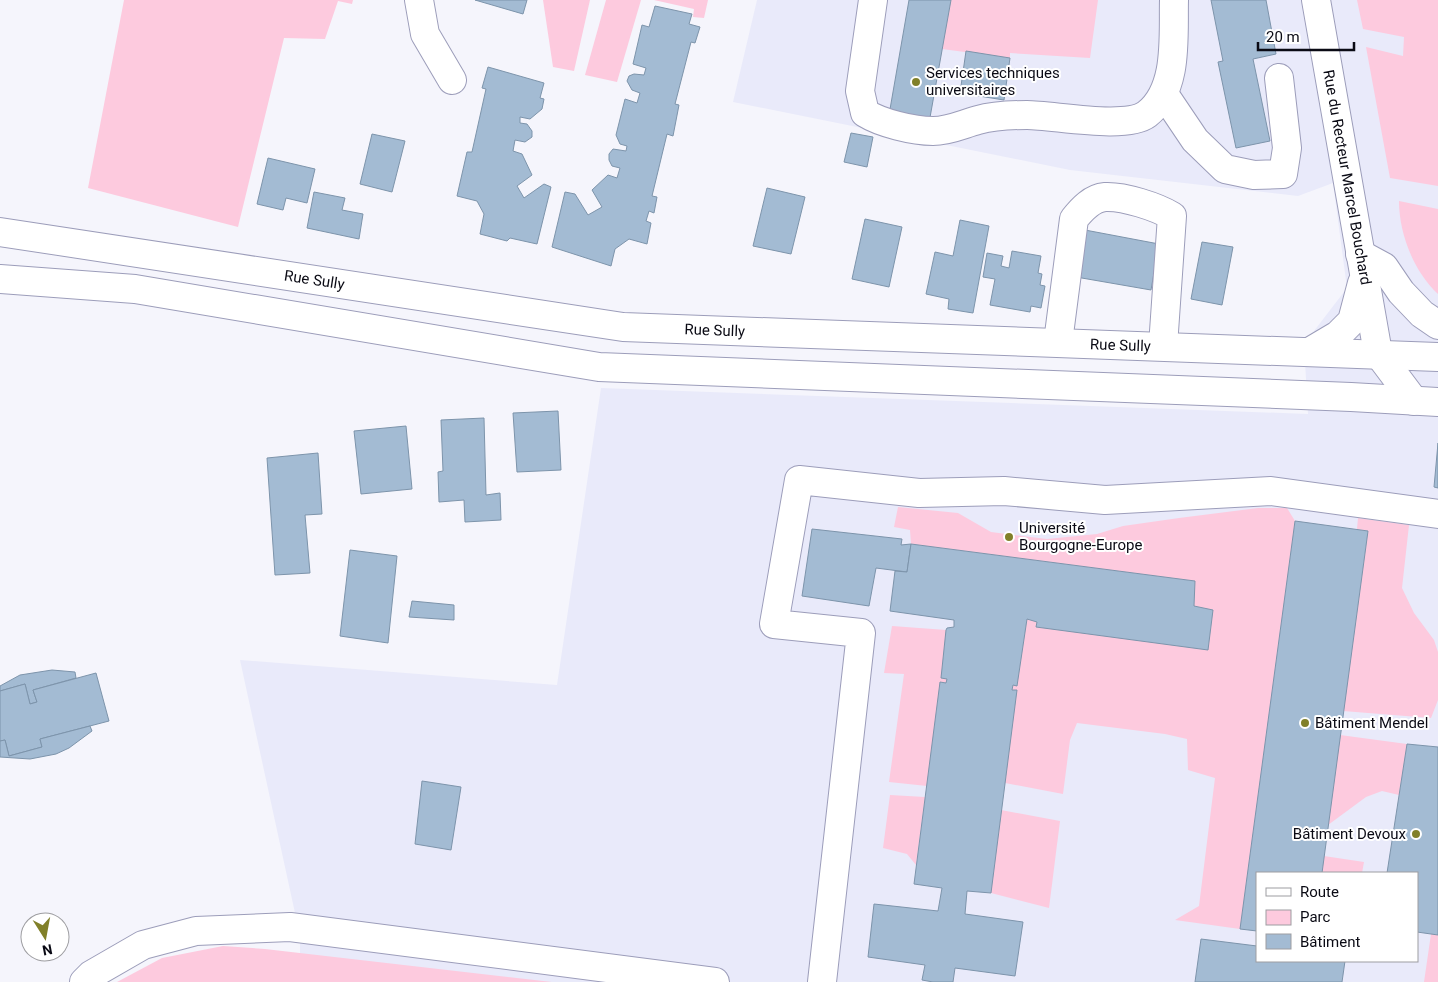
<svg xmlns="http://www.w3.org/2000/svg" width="1438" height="982" viewBox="0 0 1438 982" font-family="Roboto,sans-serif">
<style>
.built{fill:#e9eafa;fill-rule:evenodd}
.green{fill:#fdcade}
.building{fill:#a3bbd3;stroke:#7d94ab}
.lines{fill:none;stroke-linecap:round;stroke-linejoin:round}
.minor-casing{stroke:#9c9dba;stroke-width:30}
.major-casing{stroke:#9c9dba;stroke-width:30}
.minor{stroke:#fff;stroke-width:28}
.major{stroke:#fff;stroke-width:28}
.poi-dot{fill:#818029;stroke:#fff;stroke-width:2}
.labels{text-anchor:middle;stroke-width:4;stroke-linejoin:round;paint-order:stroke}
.poi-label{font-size:15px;fill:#0a0a14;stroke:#fff;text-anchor:start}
.street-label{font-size:15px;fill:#0a0a14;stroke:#fff}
</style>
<rect width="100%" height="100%" fill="#f5f5fc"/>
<path class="built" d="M757,0H1438V982H300V936L240,660L557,685L601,388L1308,414L1304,344L1347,288L1333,183L1298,196L1070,170L733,102ZM1257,873H1417V961H1257Z"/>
<g class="green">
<polygon points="124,0 353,0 352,4 338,1 325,39 284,38 238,227 88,188"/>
<polygon points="543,0 590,0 574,71 553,67"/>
<polygon points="606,0 641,0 617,82 585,75"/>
<polygon points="654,0 708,0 704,18 693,17 694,9"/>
<polygon points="951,0 1098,0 1090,58 1010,53 1010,58 942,49"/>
<polygon points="1357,0 1438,0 1438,186 1390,178 1366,47 1403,56 1404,37 1363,29"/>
<path d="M1399,201L1438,209V294C1414,272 1399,234 1399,201Z"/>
<polygon points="898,507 958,513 991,532 1047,539 1097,534 1123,526 1179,518 1258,508 1287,508 1295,521 1240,929 1175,920 1199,906 1215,778 1188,770 1187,739 1165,734 1077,723 1070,740 1063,794 1005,783 1016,690 1012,690 1013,685 1017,686 1027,619 1037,622 1037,627 1208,650 1213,610 1194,606 1195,581 911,544 910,530 894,527"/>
<polygon points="1358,518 1409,525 1402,588 1414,613 1434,640 1438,652 1438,700 1431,718 1343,711 1368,531 1357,529"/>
<polygon points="892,626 946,630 941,678 947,679 946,683 941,682 927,786 889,782 904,674 884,673"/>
<polygon points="1340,735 1407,744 1399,795 1382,791 1366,797 1328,825"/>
<polygon points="890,795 925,797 916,865 907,854 883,848"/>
<polygon points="1001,810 1060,821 1049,908 991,893"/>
<polygon points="1324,856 1364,862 1362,873 1322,873"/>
<polygon points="1431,934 1438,935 1438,982 1424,982"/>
<polygon points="223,946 265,949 552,982 117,982 162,958"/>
</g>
<g class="building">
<polygon points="475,0 527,0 523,14"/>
<polygon points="909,0 951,0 929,123 889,115"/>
<polygon points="1211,0 1266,0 1276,54 1253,59 1270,141 1236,148 1218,62 1223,61"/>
<polygon points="655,6 692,14 689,24 700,27 695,43 691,42 675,104 679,105 673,136 667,134 652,196 657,197 654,213 649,211 646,221 651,223 647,244 629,239 615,249 611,266 552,247 565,192 575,194 588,215 602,207 592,190 608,175 617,178 620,168 612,166 609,160 609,154 613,149 626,151 627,146 620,144 616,135 625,99 637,103 640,93 632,90 627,81 629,76 634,74 644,75 646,68 633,64 642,25 649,27"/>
<polygon points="966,51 1010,58 1004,100 960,93"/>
<polygon points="488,67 544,83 540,98 544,99 542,109 530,119 520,117 520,123 527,124 532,131 532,137 525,142 515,140 513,151 522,154 532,175 517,186 524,198 544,184 551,187 537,244 510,238 507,241 480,234 484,214 477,201 457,196 467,152 472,152 486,89 482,88"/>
<polygon points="851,133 873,137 867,167 844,162"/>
<polygon points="372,134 405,141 392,192 360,184"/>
<polygon points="268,158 315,169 307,203 286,198 283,210 257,204"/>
<polygon points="767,188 805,197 791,254 753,246"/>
<polygon points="314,192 345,198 342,210 363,214 359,239 307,228"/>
<polygon points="865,219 902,227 889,287 852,279"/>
<polygon points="960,220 989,226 973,313 948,309 949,299 926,294 935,252 953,256"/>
<polygon points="1085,230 1159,244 1151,290 1076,277"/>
<polygon points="1202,242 1233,247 1222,305 1191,299"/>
<polygon points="1012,251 1041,256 1038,273 1042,274 1040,285 1045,286 1041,308 1031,306 1030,312 990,305 995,279 983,277 987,253 1003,256 1001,266 1009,268"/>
<polygon points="558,411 561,470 517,472 513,413"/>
<polygon points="484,418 486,495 500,493 501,520 465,522 464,500 439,502 438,472 443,471 441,420"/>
<polygon points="406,426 412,489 361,494 354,431"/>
<polygon points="1438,443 1438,488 1434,487"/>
<polygon points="318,453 322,514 305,515 310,573 275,575 267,458"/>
<polygon points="1295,521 1368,531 1322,873 1257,873 1257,931 1240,929"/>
<polygon points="812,529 902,539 901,545 911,544 907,572 876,568 869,606 802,596"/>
<polygon points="911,544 1195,581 1194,606 1213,610 1208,650 1036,627 1037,622 1027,619 1017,686 1013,685 1012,690 1017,690 991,893 967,891 965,914 1023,922 1015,976 955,968 953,982 933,982 922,980 925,965 868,957 874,904 938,911 942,888 914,884 940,682 946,683 947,679 941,678 946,630 947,628 954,627 954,620 890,611 895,571 907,572"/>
<polygon points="350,550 397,556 388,643 340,636"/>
<polygon points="412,601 454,605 454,620 409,617"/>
<polygon points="52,670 75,672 76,678 33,690 37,702 30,704 25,684 0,691 0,686 20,675"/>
<polygon points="96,673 109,721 40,739 42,747 9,756 5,740 0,741 0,691 25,684 30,704 37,702 33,690"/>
<polygon points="90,726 92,731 69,748 56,754 30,759 0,757 0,741 5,740 9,756 42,747 40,739"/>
<polygon points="1407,744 1438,747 1438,935 1417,932 1417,873 1387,873"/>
<polygon points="422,781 461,787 451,850 415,844"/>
<polygon points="1201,939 1257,946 1257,961 1345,961 1342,982 1195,982"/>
</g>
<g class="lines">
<g class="minor-casing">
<g id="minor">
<polyline points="419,0 425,34 452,80"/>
<path d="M873,0L860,91L865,113C881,123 913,131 933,131C949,131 963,124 978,120C992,116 1012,115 1027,115C1054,115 1126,130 1147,114C1179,89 1173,36 1174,0"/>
<path id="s1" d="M1316,0L1378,353L1414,401"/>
<polyline points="1164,94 1195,140 1225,169 1254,175 1283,174 1287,148 1279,78"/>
<polyline points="1360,254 1384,267 1401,292 1422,314 1438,325"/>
<path d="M1058,342L1074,219C1082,209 1092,198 1105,197C1124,196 1157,207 1172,216L1163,346"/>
<polyline points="1311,351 1338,335 1352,321 1362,283"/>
<polyline points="84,982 91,975 143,945 196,931 290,927 715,982"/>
<polyline points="822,982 861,633 774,624 799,480 919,493 1004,491 1105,500 1271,491 1438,514"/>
</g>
</g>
<g class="major-casing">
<g id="major">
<path id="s2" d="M0,232L623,327L1438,357"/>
<polyline points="0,279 135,289 599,367 1351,397 1438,402"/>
</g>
</g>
<use href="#minor" class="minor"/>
<use href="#major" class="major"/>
</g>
<g class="poi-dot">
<circle cx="916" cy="82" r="5"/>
<circle cx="1009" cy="537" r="5"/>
<circle cx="1305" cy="723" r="5"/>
<circle cx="1416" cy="834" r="5"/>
</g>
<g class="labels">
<g class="poi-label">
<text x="926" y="78">Services techniques<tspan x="926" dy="17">universitaires</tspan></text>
<text x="1019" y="533">Université<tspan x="1019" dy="17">Bourgogne-Europe</tspan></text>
<text x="1315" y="728">Bâtiment Mendel</text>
<text x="1406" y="839" text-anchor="end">Bâtiment Devoux</text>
</g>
<g class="street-label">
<text dy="5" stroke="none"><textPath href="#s1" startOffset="180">Rue du Recteur Marcel Bouchard</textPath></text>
<text dy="5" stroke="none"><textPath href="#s2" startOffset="318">Rue Sully</textPath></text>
<text dy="5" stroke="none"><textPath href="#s2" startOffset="722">Rue Sully</textPath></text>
<text dy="5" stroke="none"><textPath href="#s2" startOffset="1128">Rue Sully</textPath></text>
</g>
</g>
<rect x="1256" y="872" width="162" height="90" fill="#ffffff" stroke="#9d9da1"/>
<rect x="1266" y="888" width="25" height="8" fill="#ffffff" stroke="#9d9da1"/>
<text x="1300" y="897" font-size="15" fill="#0a0a14">Route</text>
<rect x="1266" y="910" width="25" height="15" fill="#fdcade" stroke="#9d9da1"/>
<text x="1300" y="922" font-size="15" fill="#0a0a14">Parc</text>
<rect x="1266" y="934" width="25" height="15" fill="#a3bbd3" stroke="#9d9da1"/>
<text x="1300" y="947" font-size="15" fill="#0a0a14">Bâtiment</text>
<g transform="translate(45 937) rotate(169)"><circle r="24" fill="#ffffff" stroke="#9d9da1"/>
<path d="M0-4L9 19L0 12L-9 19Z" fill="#818029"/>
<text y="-8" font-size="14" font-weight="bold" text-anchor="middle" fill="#0a0a14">N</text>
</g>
<path d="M1258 42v8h96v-8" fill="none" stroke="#0a0a14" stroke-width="2.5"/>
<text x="1266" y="42" font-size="15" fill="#0a0a14" stroke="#ffffff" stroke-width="4" paint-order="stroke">20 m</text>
</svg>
